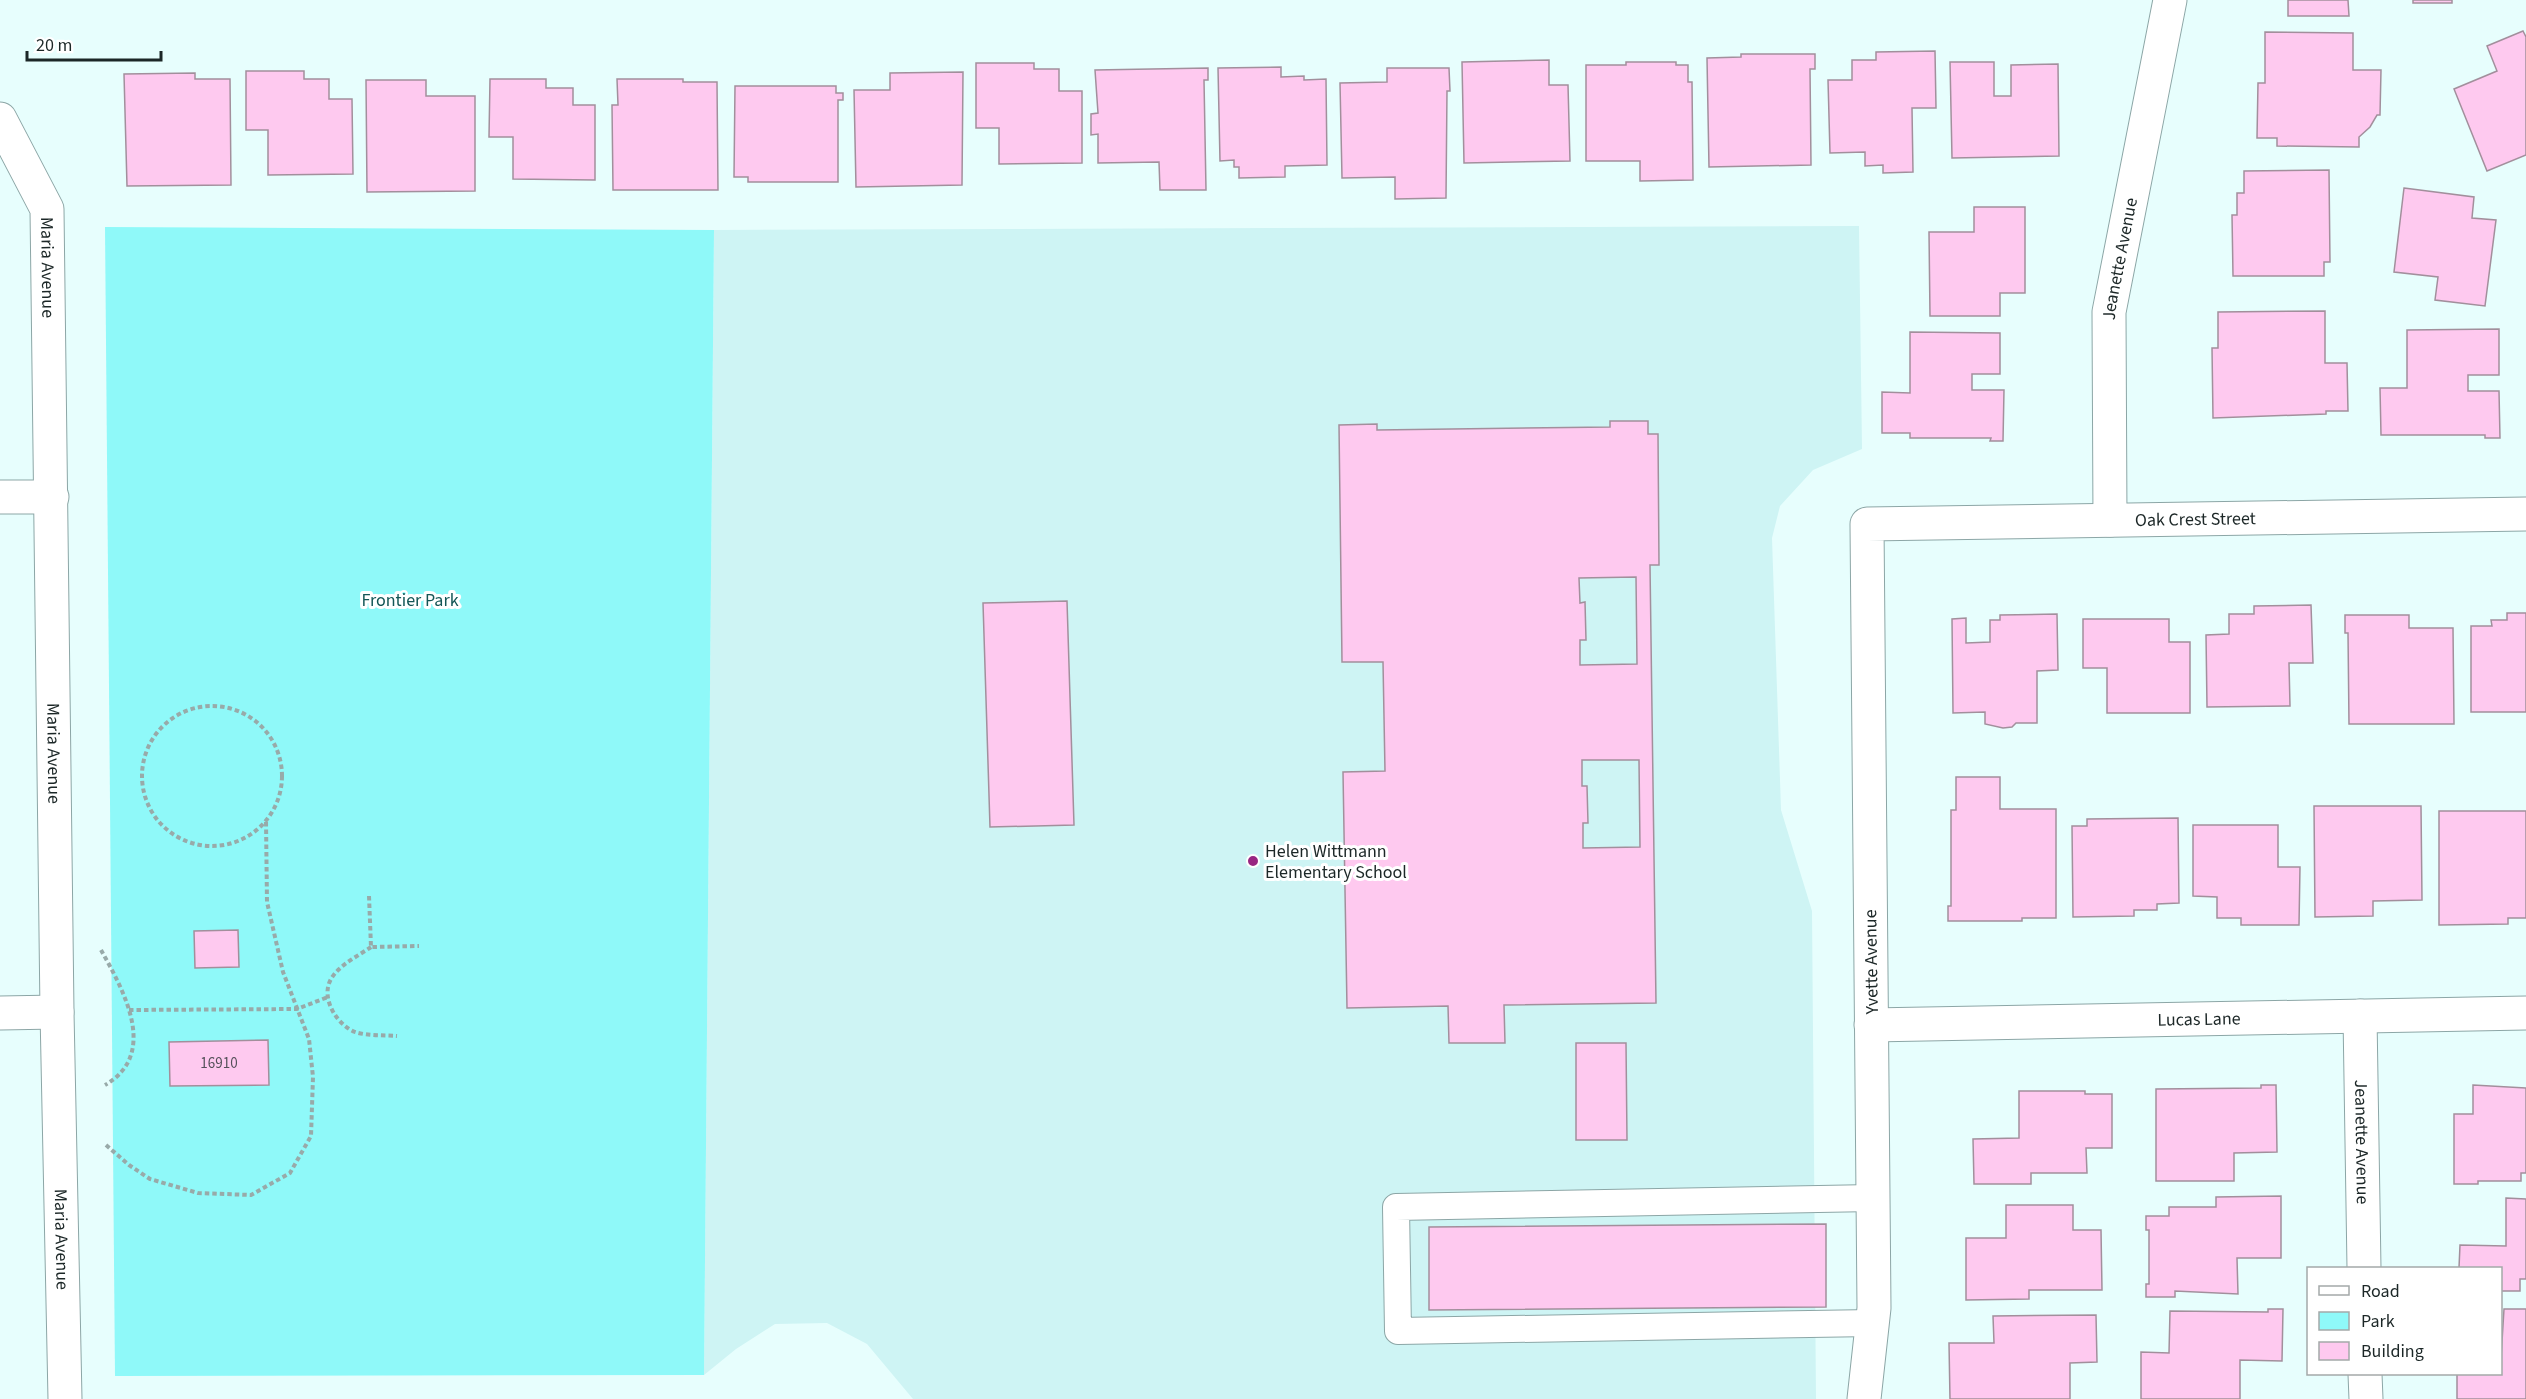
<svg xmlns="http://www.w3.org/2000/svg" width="2526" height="1399" viewBox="0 0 2526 1399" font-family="'Source Sans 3',sans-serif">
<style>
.built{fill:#cef4f4}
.green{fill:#8ff9f9}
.building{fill:#fec9ef;stroke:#a28f9c;stroke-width:1.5;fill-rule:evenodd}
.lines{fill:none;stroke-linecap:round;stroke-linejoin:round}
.service-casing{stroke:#8ca6a6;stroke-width:28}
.minor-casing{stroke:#8ca6a6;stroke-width:35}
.path{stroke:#98aaa9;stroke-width:4;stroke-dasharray:4.5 3;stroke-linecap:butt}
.service{stroke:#fff;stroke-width:26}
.minor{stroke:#fff;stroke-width:33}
.poi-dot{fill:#992682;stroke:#fff;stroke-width:2}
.labels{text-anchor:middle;stroke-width:6;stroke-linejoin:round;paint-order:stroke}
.number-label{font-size:15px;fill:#545059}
.street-label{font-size:18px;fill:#1c2727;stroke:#fff}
.park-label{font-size:18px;fill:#135656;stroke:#fff}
.poi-label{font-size:18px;fill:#1c2727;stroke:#fff;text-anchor:start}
</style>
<rect width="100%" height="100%" fill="#e7fefd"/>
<polygon class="built" points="1859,226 1862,449 1813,470 1780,506 1772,538 1781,810 1812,911 1816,1399 913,1399 867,1344 827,1323 775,1324 736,1349 704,1375 714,230"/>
<polygon class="green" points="105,227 714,230 704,1375 115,1376"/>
<g class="building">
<polygon points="2288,0 2348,0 2349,16 2288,16"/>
<rect x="2413" y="0" width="39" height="3"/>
<polygon points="2523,31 2526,37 2526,155 2487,171 2454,89 2497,71 2487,46"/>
<polygon points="2265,32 2353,33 2353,70 2381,70 2380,115 2377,115 2370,127 2359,137 2359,147 2277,146 2277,138 2257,138 2258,83 2265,83"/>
<polygon points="1935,51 1936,108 1912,108 1913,172 1883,173 1883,165 1865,166 1865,152 1830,153 1828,80 1852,80 1852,60 1876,60 1876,52"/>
<polygon points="1741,54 1815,54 1815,69 1810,69 1811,165 1709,167 1707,58 1741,57"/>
<polygon points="1549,60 1549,85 1568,85 1570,161 1464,163 1462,62"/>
<polygon points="1626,62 1676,62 1676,65 1688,65 1688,82 1692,82 1693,180 1640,181 1640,161 1586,161 1586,65 1626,65"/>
<polygon points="1950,62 1994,62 1994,96 2011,96 2011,65 2058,64 2059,156 1952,158"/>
<polygon points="976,63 1034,63 1034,69 1059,69 1059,91 1082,91 1082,163 999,164 999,128 976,128"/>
<polygon points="1281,67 1281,77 1304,76 1304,80 1326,79 1327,165 1285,166 1285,177 1239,178 1239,167 1234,167 1234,160 1220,161 1218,68"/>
<polygon points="1208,68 1208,80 1204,80 1206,190 1160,190 1159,162 1098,163 1098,134 1091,135 1091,114 1098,113 1095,70"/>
<polygon points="1387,68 1449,68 1450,91 1447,91 1446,198 1395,199 1395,177 1342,178 1340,83 1387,82"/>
<polygon points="246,71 304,71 304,79 329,79 329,99 352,99 353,174 268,175 268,130 246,130"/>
<polygon points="963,72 962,185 856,187 854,90 890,90 890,73"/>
<polygon points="195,73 195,79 230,79 231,185 127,186 124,74"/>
<polygon points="490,79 546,79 546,88 573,88 573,105 595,105 595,180 513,179 513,137 489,137"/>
<polygon points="617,79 683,79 683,82 717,82 718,190 613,190 612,105 618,105"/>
<polygon points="366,80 426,80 426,96 475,96 475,191 367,192"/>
<polygon points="735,86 836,86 836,93 843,93 843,100 838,100 838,182 748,182 748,177 734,177"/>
<polygon points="2329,170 2330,262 2324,262 2324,276 2233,276 2232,215 2237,215 2237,193 2244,193 2244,171"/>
<polygon points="2404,188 2474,197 2472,218 2496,220 2485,306 2435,300 2438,277 2394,272"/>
<polygon points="1974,207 2025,207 2025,293 2000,293 2000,316 1930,316 1929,232 1974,232"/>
<polygon points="2325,311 2325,363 2347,363 2348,411 2326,411 2326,414 2213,418 2212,348 2218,348 2218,312"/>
<polygon points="2499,329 2499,375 2468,375 2468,391 2499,391 2500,438 2485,438 2485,435 2381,435 2380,388 2407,388 2407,330"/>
<polygon points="1910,332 2000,333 2000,374 1972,374 1972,390 2004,390 2003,441 1990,441 1991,438 1910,438 1910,433 1882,433 1882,392 1910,393"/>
<path d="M1610,421H1648V434H1658L1659,565H1650L1656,1003L1504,1005L1505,1043H1449L1448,1006L1347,1008L1343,772L1385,771L1383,662H1342L1339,425L1377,424V430L1610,427ZM1636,577L1637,664L1580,665V640H1586L1585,602L1580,603L1579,578ZM1582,760H1639L1640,847L1583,848V823H1588L1587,786H1582Z"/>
<polygon points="1067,601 1074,825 990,827 983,603"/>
<polygon points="2311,605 2313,663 2289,663 2290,706 2207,707 2206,635 2229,634 2229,614 2254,614 2254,606"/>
<polygon points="2507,613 2526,613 2526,712 2471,712 2471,626 2492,626 2491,620 2507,620"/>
<polygon points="2057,614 2058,670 2037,671 2037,723 2016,723 2012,727 2003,728 1985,724 1985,712 1953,713 1952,619 1966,618 1966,643 1990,642 1990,620 2000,620 2000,615"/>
<polygon points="2345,615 2409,615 2409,628 2453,628 2454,724 2349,724 2348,633 2345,633"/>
<polygon points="2083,619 2169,619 2169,642 2190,642 2190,713 2107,713 2107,668 2083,668"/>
<polygon points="1956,777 2000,777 2000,809 2056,809 2056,918 2022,918 2022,921 1948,921 1948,906 1951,906 1951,810 1956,810"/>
<polygon points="2314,806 2421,806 2422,900 2373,901 2373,916 2315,917"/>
<polygon points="2439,811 2526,811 2526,918 2508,918 2508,924 2439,925"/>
<polygon points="2178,818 2179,903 2157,904 2157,910 2134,910 2134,916 2073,917 2072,826 2087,826 2087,819"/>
<polygon points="2193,825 2278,825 2278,867 2300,867 2299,925 2241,925 2241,918 2217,918 2217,897 2193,896"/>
<polygon points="238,930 239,967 195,968 194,931"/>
<polygon points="268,1040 269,1085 170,1086 169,1042"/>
<polygon points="1576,1043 1626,1043 1627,1140 1576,1140"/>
<polygon points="2261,1085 2276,1085 2277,1152 2234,1153 2234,1181 2156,1181 2156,1089 2261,1088"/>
<polygon points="2473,1085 2526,1088 2526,1173 2521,1173 2521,1181 2478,1181 2478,1184 2454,1184 2454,1114 2473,1114"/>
<polygon points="2019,1091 2085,1091 2085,1094 2112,1094 2112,1148 2086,1148 2087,1173 2031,1173 2031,1184 1974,1184 1973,1139 2019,1138"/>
<polygon points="2281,1196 2281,1258 2237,1258 2238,1294 2175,1291 2175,1297 2146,1297 2146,1284 2149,1284 2149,1230 2146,1230 2146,1216 2169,1216 2169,1207 2216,1207 2216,1197"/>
<polygon points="2506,1198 2526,1199 2526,1279 2520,1279 2520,1291 2500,1291 2500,1268 2459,1268 2460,1245 2506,1246"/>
<polygon points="2006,1205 2073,1205 2073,1230 2101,1230 2102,1290 2029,1290 2029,1299 1966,1300 1966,1238 2006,1238"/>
<polygon points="1826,1224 1826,1307 1429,1310 1429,1227"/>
<polygon points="2268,1309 2283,1309 2282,1361 2240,1360 2240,1399 2141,1399 2141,1352 2169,1353 2170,1311 2268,1312"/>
<polygon points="2504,1309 2526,1309 2526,1399 2457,1399 2457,1374 2500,1374"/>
<polygon points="2096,1315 2097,1362 2070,1363 2070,1399 1950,1399 1949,1343 1994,1343 1993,1316"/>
</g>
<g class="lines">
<g class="service-casing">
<polyline id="service" points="1873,1323 1398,1331 1396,1207 1873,1198"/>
</g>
<g class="minor-casing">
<g id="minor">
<path id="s1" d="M0,119L47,209L57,1012L65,1399"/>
<polyline points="0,497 52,497"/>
<path id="s2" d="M2110,520L2109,312L2170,0"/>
<polyline points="0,1013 57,1012"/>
<path id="s3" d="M2360,1016L2364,1268"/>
<path id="s4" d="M1871,1025L2526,1013"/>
<polyline points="2365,1374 2366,1399"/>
<path id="s5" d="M1864,1399L1874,1308L1867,524L2526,514"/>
</g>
</g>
<g class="path">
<circle cx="212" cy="776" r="70"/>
<polyline points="369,896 371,947 419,946"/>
<path d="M371,947C358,956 339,965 331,979C320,998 337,1025 355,1032C367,1036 384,1035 397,1036"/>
<path d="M101,950C124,991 159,1054 105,1085"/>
<polyline points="129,1010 297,1009 328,997"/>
<polyline points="106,1145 129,1165 150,1179 198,1193 251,1195 290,1173 311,1136 313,1077 309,1039 283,972 267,902 266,821"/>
</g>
<use href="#service" class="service"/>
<use href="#minor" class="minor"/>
</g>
<circle class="poi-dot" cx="1253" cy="861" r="6"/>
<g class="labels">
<g class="number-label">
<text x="219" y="1068">16910</text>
</g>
<g class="street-label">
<text dy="6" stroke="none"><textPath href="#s2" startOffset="262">Jeanette Avenue</textPath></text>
<text dy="6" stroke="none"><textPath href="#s1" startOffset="160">Maria Avenue</textPath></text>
<text dy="6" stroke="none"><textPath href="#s5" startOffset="1204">Oak Crest Street</textPath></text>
<text dy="6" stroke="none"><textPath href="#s1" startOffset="646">Maria Avenue</textPath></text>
<text transform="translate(1871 962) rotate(-91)" y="6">Yvette Avenue</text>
<text dy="6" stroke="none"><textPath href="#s4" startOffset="328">Lucas Lane</textPath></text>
<text dy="6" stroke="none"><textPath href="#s3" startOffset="126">Jeanette Avenue</textPath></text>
<text dy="6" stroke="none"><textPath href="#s1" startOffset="1132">Maria Avenue</textPath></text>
</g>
<g class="park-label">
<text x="410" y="606">Frontier Park</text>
</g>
<g class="poi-label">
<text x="1265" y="857">Helen Wittmann<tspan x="1265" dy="21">Elementary School</tspan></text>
</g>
</g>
<rect x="2307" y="1267" width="195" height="108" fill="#ffffff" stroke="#a4a9a9" stroke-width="1.5"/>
<rect x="2319" y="1286" width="30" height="9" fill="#ffffff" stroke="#a4a9a9" stroke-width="1.5"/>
<text x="2361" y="1297" font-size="18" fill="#1c2727">Road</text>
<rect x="2319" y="1312" width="30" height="18" fill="#8ff9f9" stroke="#a4a9a9" stroke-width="1.5"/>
<text x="2361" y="1327" font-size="18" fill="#1c2727">Park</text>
<rect x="2319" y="1342" width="30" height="18" fill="#fec9ef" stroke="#a4a9a9" stroke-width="1.5"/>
<text x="2361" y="1357" font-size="18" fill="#1c2727">Building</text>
<path d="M27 51v9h134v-9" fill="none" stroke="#1c2727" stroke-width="3"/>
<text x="36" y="51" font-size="18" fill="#1c2727" stroke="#ffffff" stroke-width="4.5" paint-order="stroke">20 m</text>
</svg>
